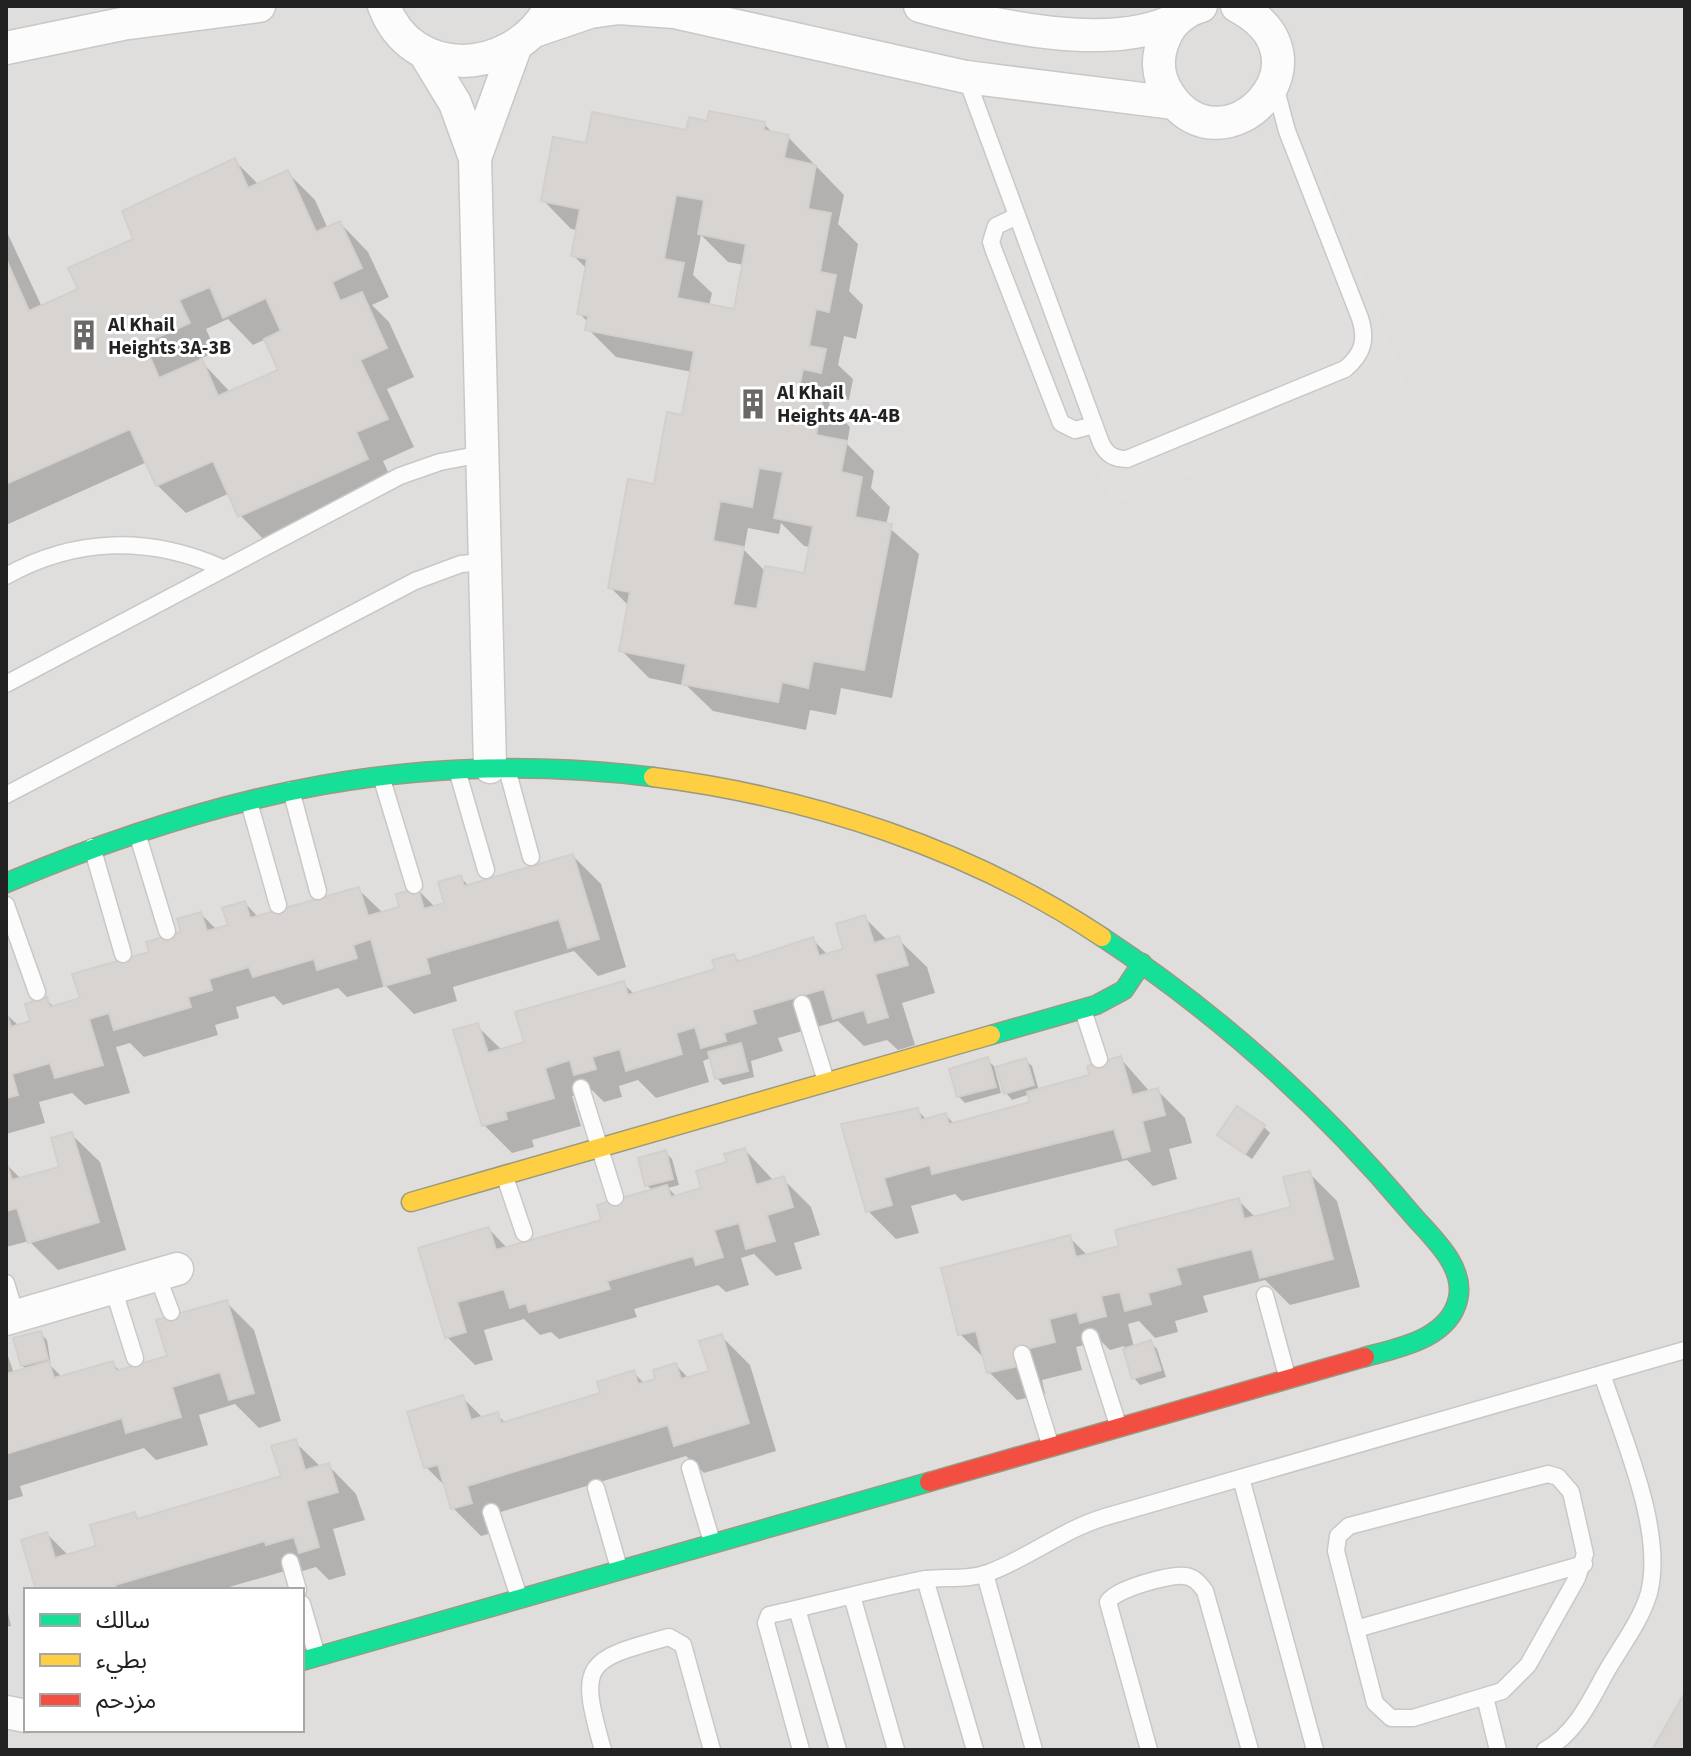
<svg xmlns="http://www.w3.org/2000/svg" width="1691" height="1756" viewBox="0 0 1691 1756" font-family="'Source Sans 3','Noto Sans Arabic',sans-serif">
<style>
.residential{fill:#dfdedc;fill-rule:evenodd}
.parking{fill:#e0dfde}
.shadow{fill:#0003;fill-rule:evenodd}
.building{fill:#d7d4d2;stroke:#d3d0cc;stroke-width:2;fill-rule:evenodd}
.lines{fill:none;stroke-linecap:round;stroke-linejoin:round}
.lane-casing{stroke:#c9c8c7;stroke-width:19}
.street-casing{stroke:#c9c8c7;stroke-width:35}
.fast-casing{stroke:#999a82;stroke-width:21}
.slow-casing{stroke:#999a82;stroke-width:21}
.jam-casing{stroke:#999a82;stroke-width:21}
.lane{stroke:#fdfcfc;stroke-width:16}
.street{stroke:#fdfcfc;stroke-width:32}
.fast{stroke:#16e098;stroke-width:18}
.slow{stroke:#ffcf43;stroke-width:18}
.jam{stroke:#f24e42;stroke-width:18}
.labels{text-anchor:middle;stroke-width:6;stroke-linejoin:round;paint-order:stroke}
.poi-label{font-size:20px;font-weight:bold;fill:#222;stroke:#fff;text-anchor:start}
</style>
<rect width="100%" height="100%" fill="#f0eeeb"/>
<path class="residential" d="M6,6H1685V1750H6ZM26,1590H302V1730H26Z"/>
<polygon class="parking" points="1309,135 1409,391 1112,505 1013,249"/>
<g class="shadow">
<path d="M709,123L764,124L774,134L788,137L844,195L838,224L858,244L849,291L863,305L856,339L844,336L838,365L853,379L849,400L831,396L829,406L850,427L847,444L874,471L871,488L890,507L886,525L919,554L892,698L841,688L836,715L810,710L806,730L713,711L687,686L649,678L621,650L629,606L610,587L684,417L692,372L616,357L588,329L589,323L579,313L587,269L573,255L578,230L571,229L543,200L588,146L688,133ZM701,235L728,262L744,265L735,312L709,306L712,293L693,275ZM781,523L804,546L811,547L806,575L766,572L744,550L748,528L779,534Z"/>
<path d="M234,160L259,185L287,172L315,200L328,229L340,223L368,252L389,297L372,305L389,322L414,377L387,389L414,447L383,461L395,487L268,544L240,515L230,493L186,513L157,485L147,462L6,525V230L42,307L80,290ZM228,319L253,345L266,339L281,371L231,393L199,359L216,352L206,329Z"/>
<polygon points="573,856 601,884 626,967 598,976 574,951 453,987 457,1001 414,1014 386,986 347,997 338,988 283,1005 274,996 236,1007 239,1018 215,1025 218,1035 144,1057 130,1043 116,1047 130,1093 85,1105 72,1093 39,1102 45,1123 6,1134 6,1014 19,1026 32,1022 46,999 54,1007 83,999 184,933 201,914 217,930 230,926 245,903 259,918 358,889 383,913 402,908 418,890 435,907 447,904 460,877 469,886"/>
<polygon points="864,917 888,941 898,939 927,967 935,993 902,1003 915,1045 898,1050 887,1040 864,1046 838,1021 778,1038 783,1051 751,1061 754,1077 723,1085 717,1078 711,1058 703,1061 709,1082 656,1098 638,1080 619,1086 622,1097 604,1102 592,1090 572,1096 581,1126 532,1140 534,1147 512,1153 484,1125 477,1026 503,1051 527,1044 623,983 635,995 717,970 734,956 741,963 812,939 828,955 846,950"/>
<polygon points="1121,1059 1150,1092 1157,1090 1185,1118 1192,1143 1169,1149 1177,1179 1153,1186 1127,1160 962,1201 955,1194 911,1206 919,1233 896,1239 868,1211 917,1110 927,1120 946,1115 955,1125 1033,1103 1030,1094 1012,1100 1006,1093 1025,1060 1032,1066 1039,1091 1092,1076"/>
<polygon points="987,1060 994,1066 1001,1093 965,1103 958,1096"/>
<polygon points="1263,1126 1270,1133 1252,1159 1226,1141"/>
<polygon points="71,1134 100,1162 126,1250 58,1270 29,1241 6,1247 6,1164 22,1180 62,1168"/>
<polygon points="745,1150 774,1181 783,1179 811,1207 820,1235 794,1243 802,1269 776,1276 754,1254 741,1258 749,1285 726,1292 718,1285 634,1309 637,1317 559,1339 551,1332 540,1335 524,1319 484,1330 493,1360 475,1365 447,1337 421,1249 489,1229 508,1249 604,1221 653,1191 647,1185 666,1153 672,1159 679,1185 668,1188 677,1197 703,1189"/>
<polygon points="1309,1173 1337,1201 1360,1287 1290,1305 1265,1280 1203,1296 1208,1312 1175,1321 1178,1332 1155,1338 1139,1321 1128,1324 1134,1347 1151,1343 1157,1349 1166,1377 1140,1385 1134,1378 1124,1346 1110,1350 1101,1341 1076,1347 1082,1370 1042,1380 1045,1394 1017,1400 989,1372 985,1359 960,1334 1069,1237 1088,1256 1122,1247 1238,1200 1256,1218 1293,1209"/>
<polygon points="226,1302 254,1330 281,1421 259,1428 235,1404 199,1415 208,1445 156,1460 144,1448 20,1486 23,1496 6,1501 6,1350 14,1374 27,1370 22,1365 40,1333 47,1340 51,1366 63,1378 112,1363 120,1371 170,1357"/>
<polygon points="721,1336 750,1365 776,1451 704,1473 686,1456 494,1514 499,1531 481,1536 453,1508 447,1488 426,1467 462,1397 484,1419 497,1415 506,1423 603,1394 633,1372 645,1384 658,1380 676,1365 689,1379 711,1372"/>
<polygon points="295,1442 321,1467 328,1465 356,1494 365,1520 333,1529 346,1575 329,1580 316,1567 296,1573 292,1569 219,1590 38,1590 47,1534 69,1556 98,1547 134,1514 140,1520 283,1478"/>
<polygon points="6,1605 11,1626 6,1627"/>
</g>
<g class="building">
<path d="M709,111L765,122L764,130L789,135L784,158L816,165L808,209L831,213L820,272L836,275L829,312L816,309L809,346L826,349L821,373L803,369L798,392L823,397L816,435L847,441L841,472L862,477L855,517L892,524L864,670L813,661L808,688L782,682L778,702L682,684L686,664L619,651L630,592L608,588L628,479L654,484L667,412L682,415L694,351L585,330L588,316L577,314L587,259L571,256L580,209L541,201L553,137L586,143L592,112L686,130L689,117L707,121ZM676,195L704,200L698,234L746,244L734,309L677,298L684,263L664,259ZM759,468L783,472L774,518L813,526L804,573L765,566L757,609L733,605L744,547L713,541L720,501L752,507Z"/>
<path d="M235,158L248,188L288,170L316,232L340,221L362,268L332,282L340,301L362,292L387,348L360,360L388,419L356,432L368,459L238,517L213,461L156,486L130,429L6,484V259L29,311L78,289L68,268L133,239L122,211ZM210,287L223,318L266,298L281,331L264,339L278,370L218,396L202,359L159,378L144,343L190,323L179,300Z"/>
<polygon points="573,854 599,939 568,948 559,919 426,958 430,973 384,986 371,939 353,945 357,958 317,970 314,959 253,977 249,967 209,979 212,990 188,997 191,1007 114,1030 109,1013 89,1019 103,1065 55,1078 50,1063 12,1074 18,1095 6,1098 6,1012 11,1027 30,1021 25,1004 47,997 50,1007 80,998 72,974 149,952 146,942 181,932 177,919 201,912 207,931 228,925 222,908 245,901 250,918 359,887 368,916 399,907 396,894 418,888 424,909 444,903 438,882 461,875 464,886"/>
<polygon points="865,915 874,943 899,936 908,965 875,974 888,1017 868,1023 864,1010 833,1019 824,989 752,1010 756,1023 724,1033 726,1041 701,1048 695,1027 676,1033 682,1054 626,1071 620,1049 592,1057 596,1069 574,1075 570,1060 545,1068 554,1098 505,1112 507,1119 482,1126 453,1030 478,1023 488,1053 524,1042 515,1012 624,981 628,995 715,969 712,960 734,954 737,962 813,937 819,956 843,949 836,924"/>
<polygon points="741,1043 748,1071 715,1079 708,1052"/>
<polygon points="1121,1056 1132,1095 1158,1088 1165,1115 1142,1121 1150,1151 1123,1158 1114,1129 932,1174 930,1165 884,1178 892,1205 866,1212 841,1124 918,1108 921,1120 946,1113 949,1124 1030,1102 1027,1092 1089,1075 1087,1066"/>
<polygon points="988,1057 996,1087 957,1097 949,1069"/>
<polygon points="1026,1058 1034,1085 1004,1094 996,1067"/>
<polygon points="1237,1106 1265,1125 1245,1154 1217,1135"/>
<polygon points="72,1132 99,1222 28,1243 17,1208 6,1211 6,1161 12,1180 59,1167 51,1138"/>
<polygon points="745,1148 756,1185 784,1176 793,1207 767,1215 775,1241 746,1249 739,1223 714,1230 723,1257 696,1265 693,1256 607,1281 610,1289 529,1312 526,1303 510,1308 504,1289 457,1302 466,1332 445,1338 418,1248 489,1227 496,1250 601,1220 597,1205 667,1185 671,1197 701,1188 696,1171 727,1162 724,1154"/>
<polygon points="666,1150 673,1179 645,1186 638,1158"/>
<polygon points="1310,1171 1333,1259 1260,1278 1252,1249 1176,1268 1181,1284 1148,1293 1151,1304 1125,1311 1120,1292 1101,1296 1106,1316 1080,1323 1077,1312 1049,1319 1055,1342 1015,1352 1018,1366 987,1373 976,1331 958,1335 941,1268 1070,1235 1076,1257 1119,1246 1115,1230 1239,1198 1244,1219 1291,1207 1283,1177"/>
<polygon points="227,1300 254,1393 229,1400 220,1372 172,1387 181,1417 126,1433 122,1418 6,1454 6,1374 49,1361 54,1378 113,1361 116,1371 167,1356 156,1320"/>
<polygon points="41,1331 48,1359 21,1366 13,1338"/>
<polygon points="722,1334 749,1423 674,1446 668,1425 467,1486 472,1503 451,1509 438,1465 424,1468 407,1412 463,1395 471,1420 498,1412 501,1423 600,1393 597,1382 634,1370 638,1384 655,1379 653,1370 676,1363 681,1379 709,1371 699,1341"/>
<polygon points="1151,1340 1161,1370 1132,1379 1123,1349"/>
<polygon points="296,1439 305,1470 329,1463 338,1492 306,1501 319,1547 299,1553 294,1537 266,1545 265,1541 115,1585 116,1590 36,1590 21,1540 47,1532 55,1558 96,1546 90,1525 135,1512 137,1519 281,1476 271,1446"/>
<polygon points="1685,1692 1685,1750 1652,1750"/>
</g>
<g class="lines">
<g class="lane-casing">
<g id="lane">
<path d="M966,77L1101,443C1107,455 1114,459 1127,459L1345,369C1363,354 1367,340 1360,318L1287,131L1275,86"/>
<polyline points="1017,216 996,226 991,242 994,251 1061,423 1075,430 1094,425"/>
<path d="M6,576C76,537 150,536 222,568"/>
<polyline points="6,684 400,476 440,462 482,454"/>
<polyline points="507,769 531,857"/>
<polyline points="457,770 486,870"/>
<polyline points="381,776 414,885"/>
<polyline points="291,790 318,891"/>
<polyline points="6,795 415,581 461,564 484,562"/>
<polyline points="249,802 278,905"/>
<polyline points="137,833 167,931"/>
<polyline points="92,847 123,954"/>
<polyline points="6,905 37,992"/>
<polyline points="802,1004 826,1081"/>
<polyline points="1083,1010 1099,1059"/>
<polyline points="581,1088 615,1197"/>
<polyline points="505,1177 524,1233"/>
<polyline points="157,1275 171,1312"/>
<polyline points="6,1283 16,1316"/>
<polyline points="113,1288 135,1358"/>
<polyline points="1265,1295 1287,1376"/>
<polyline points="1090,1337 1118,1425"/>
<polyline points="1022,1354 1050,1444"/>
<polyline points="690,1468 712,1542"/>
<polygon points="1548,1474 1558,1477 1571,1492 1585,1554 1577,1578 1528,1665 1502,1691 1413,1718 1391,1718 1375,1703 1336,1551 1338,1536 1349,1526"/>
<polyline points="1241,1478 1315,1750"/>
<polyline points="596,1488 619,1568"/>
<polyline points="491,1512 519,1597"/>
<polyline points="290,1562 298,1590"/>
<polyline points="985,1574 1034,1750"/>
<polyline points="925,1579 975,1750"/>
<polyline points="852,1596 896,1750"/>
<polyline points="302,1604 317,1656"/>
<polyline points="797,1609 838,1750"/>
<polyline points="1356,1629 1584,1564"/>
<polyline points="1485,1697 1498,1750"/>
<path d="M603,1750C578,1663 584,1660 669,1637L683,1645L712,1750"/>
<path d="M801,1750L766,1623L769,1615C819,1604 870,1590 920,1580C943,1576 965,1581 988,1573C1029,1558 1062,1530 1105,1517L1685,1350"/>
<path d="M1149,1750L1108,1602C1115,1589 1170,1574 1185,1576C1194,1577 1199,1583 1205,1591L1250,1750"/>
<path d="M1545,1750C1574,1735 1590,1702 1605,1674C1619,1649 1641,1621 1649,1593C1665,1530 1622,1436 1602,1374"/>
</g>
</g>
<g class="street-casing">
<g id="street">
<path d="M384,6C412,81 509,75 547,13"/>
<path d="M920,6C990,25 1112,54 1178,18"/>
<path d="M1201,6C1186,10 1171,22 1165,37C1156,56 1157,77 1169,95C1223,176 1340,60 1237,6"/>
<polyline points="537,30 590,12 619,8 674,12 966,77 1174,103"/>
<polyline points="6,48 122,24 259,6"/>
<polyline points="424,52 455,103 475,158 490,767"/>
<polyline points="475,158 515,48"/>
<polyline points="6,1319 177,1269"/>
<polyline points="6,1712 26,1716"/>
</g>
</g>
<g class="fast-casing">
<g id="fast">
<path d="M6,883C222,792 418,748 653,777"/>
<path d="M1102,937C1219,1014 1320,1105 1410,1212C1429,1235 1466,1265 1458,1299C1449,1339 1398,1348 1365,1357"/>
<polyline points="991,1035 1096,1005 1124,990 1142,963"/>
<polyline points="302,1661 929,1482"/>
</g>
</g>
<g class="slow-casing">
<g id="slow">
<path d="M653,777C811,797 970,849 1102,937"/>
<polyline points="411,1202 991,1035"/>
</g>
</g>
<g class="jam-casing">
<polyline id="jam" points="929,1482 1365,1357"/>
</g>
<use href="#lane" class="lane"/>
<use href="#street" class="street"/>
<use href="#fast" class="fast"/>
<use href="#slow" class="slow"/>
<use href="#jam" class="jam"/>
</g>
<defs>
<g id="building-bare" transform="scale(2.4)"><path d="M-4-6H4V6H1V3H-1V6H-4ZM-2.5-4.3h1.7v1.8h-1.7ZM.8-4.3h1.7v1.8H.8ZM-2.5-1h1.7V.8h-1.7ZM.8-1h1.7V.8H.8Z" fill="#6a6968" stroke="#fff" stroke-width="2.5" paint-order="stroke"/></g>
</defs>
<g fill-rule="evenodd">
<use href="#building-bare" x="84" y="335"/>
<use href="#building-bare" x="753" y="404"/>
</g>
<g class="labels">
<g class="poi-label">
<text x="108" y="331">Al Khail<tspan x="108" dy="23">Heights 3A-3B</tspan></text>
<text x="777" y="399">Al Khail<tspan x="777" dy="23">Heights 4A-4B</tspan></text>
</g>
</g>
<rect width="1691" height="1756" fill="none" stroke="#222222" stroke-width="16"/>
<rect x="24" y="1588" width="280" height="144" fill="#ffffff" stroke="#a7a7a7" stroke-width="2"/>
<rect x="40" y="1614" width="40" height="12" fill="#16e098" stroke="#a7a7a7" stroke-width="2"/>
<text x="96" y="1628" font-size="24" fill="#222222">سالك</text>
<rect x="40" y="1654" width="40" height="12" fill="#ffcf43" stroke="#a7a7a7" stroke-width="2"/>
<text x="96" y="1668" font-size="24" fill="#222222">بطيء</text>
<rect x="40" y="1694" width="40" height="12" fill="#f24e42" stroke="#a7a7a7" stroke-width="2"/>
<text x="96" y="1708" font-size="24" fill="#222222">مزدحم</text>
</svg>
